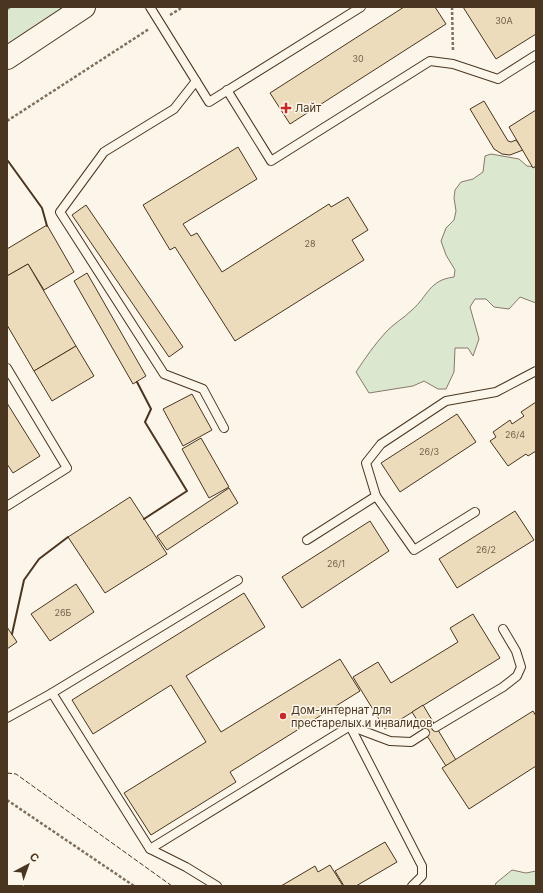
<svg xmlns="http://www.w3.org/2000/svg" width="543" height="893" viewBox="0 0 543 893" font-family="Inter,sans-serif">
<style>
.green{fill:#dce7d0;stroke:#887966}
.building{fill:#ecdcbc;stroke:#4a3520}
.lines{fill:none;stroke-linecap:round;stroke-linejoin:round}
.lane-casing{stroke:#4a3520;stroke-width:10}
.secondary-casing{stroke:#4a3520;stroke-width:24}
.path{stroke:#7f6f5c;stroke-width:2.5;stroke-dasharray:3 2;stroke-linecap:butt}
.lane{stroke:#fbf6e9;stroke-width:8}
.secondary{stroke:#fbf6e9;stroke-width:22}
.fence{stroke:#4a3520;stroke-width:1;stroke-dasharray:5 2;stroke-linecap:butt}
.wall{stroke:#4a3520;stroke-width:2}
.poi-dot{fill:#c62828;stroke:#fbf6e9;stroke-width:1.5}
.labels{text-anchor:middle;stroke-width:3;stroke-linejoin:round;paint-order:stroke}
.number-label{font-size:9px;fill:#725f47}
.poi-label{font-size:11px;fill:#4a3520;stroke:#fbf6e9;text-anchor:start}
</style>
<rect width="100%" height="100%" fill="#fbf6e9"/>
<g class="green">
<polygon points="7,7 84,7 7,58"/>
<path d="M491,154L519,159L527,166L536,167V303L520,297L509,309L494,307L486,299H475L470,307L479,339L473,356L468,348H455L454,372L446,389H438L424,381L413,386L369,393L356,372C365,358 375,344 386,332C393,324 404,318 412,310C428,296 429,280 454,277L455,270L446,255L441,241L446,228L454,220L456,211L454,198L455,190L461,182L473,179L483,172L485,156Z"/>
<polygon points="512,870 526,873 536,871 536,886 495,886 496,883"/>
</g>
<g class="building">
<polygon points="404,7 435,7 446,24 290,124 270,93"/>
<polygon points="463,7 536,7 536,34 496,59"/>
<polygon points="484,101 508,141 511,142 516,140 523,150 510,155 502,154 494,149 470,109"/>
<polygon points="536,110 536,166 533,168 509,127"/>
<polygon points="238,147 257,179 183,224 191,236 197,233 222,272 329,204 331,207 348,197 368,230 352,240 364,260 235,341 175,247 170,250 143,205"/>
<polygon points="86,205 183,347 169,357 72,215"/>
<polygon points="47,225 74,272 44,290 28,264 7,276 7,249"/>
<polygon points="28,264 76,346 34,371 7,325 7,276"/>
<polygon points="87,273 146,376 133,384 74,281"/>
<polygon points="76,346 94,376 52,401 34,371"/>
<polygon points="192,394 212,430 183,446 163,409"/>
<polygon points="536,402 536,451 528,456 526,454 508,466 490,441 496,437 493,432 510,420 512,424 524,416 521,412"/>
<polygon points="7,403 40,456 13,473 7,464"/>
<polygon points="457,414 476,442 400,492 381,463"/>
<polygon points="201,438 229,487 209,498 182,449"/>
<polygon points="229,488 238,503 167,550 157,536"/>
<polygon points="130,497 167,554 105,593 68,537"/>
<polygon points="515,511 534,540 457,588 439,559"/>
<polygon points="370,521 389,551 302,608 282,577"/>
<polygon points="76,584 94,612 50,641 31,614"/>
<polygon points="244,593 265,627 186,676 221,732 340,659 360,691 230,772 236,782 151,835 124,793 206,742 171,685 93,734 72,700"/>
<polygon points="473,614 500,658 385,729 353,677 378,662 391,683 458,642 450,628"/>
<polygon points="7,627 17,642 7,649"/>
<polygon points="423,705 456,760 446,766 412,712"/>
<polygon points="533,711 536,716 536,766 469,809 442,768"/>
<polygon points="385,842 397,862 356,886 344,886 335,871"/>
<polygon points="330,865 343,886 281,886 315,866 318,872"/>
</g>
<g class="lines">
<g class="lane-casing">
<g id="lane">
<polyline points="150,7 196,81 174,109 104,152 60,212 164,374 203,389 224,428"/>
<polyline points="196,81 209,102 361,7"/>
<polyline points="227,90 271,161 430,61 453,64 498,79 536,55"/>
<polyline points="7,368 67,468 7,506"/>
<polyline points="376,496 414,550 475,512"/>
<polyline points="307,540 376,496 366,463 381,444 446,401 496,392 536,371"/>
<polyline points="52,693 150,849 186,867 217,886"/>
<polyline points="7,718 52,693 238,580"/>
<polyline points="350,726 390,741 411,742 425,733"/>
<polyline points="436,727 503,687 517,676 521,667 516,651 503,629"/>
<polyline points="150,849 350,726 422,866 422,876 412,886"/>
</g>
</g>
<g class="secondary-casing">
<polyline id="secondary" points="7,58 84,7"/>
</g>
<g class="path">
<polyline points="452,7 453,52"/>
<polyline points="7,9 11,7"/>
<polyline points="170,15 183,7"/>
<polyline points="7,121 149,29"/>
<polyline points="7,800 134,886"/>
</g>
<use href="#lane" class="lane"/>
<use href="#secondary" class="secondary"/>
<polyline class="fence" points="7,773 16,774 172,886"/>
<g class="wall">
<polyline points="7,162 8,161 42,208 47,226"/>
<polyline points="137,382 151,409 145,422 187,491 144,519"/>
<polyline points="12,634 24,580 39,559 68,537"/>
</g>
</g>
<g class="poi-dot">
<path d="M284 102h4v4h4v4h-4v4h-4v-4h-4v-4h4z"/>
<circle cx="283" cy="716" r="4"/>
</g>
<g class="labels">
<g class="number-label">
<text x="504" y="24">30А</text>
<text x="358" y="62">30</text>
<text x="310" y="247">28</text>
<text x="515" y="438">26/4</text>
<text x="429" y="455">26/3</text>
<text x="486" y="553">26/2</text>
<text x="336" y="567">26/1</text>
<text x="63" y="616">26Б</text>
</g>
<g class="poi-label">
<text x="295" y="112">Лайт</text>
<text x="291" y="714">Дом-интернат для<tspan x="291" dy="13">престарелых и инвалидов</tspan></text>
</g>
</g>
<rect width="543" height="893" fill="none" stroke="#4a3520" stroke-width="16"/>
<g transform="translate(28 865) rotate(41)" stroke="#fbf6e9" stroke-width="3" paint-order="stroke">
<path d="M0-3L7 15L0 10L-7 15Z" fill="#4a3520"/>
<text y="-6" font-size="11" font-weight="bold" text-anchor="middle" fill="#4a3520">С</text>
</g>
</svg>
